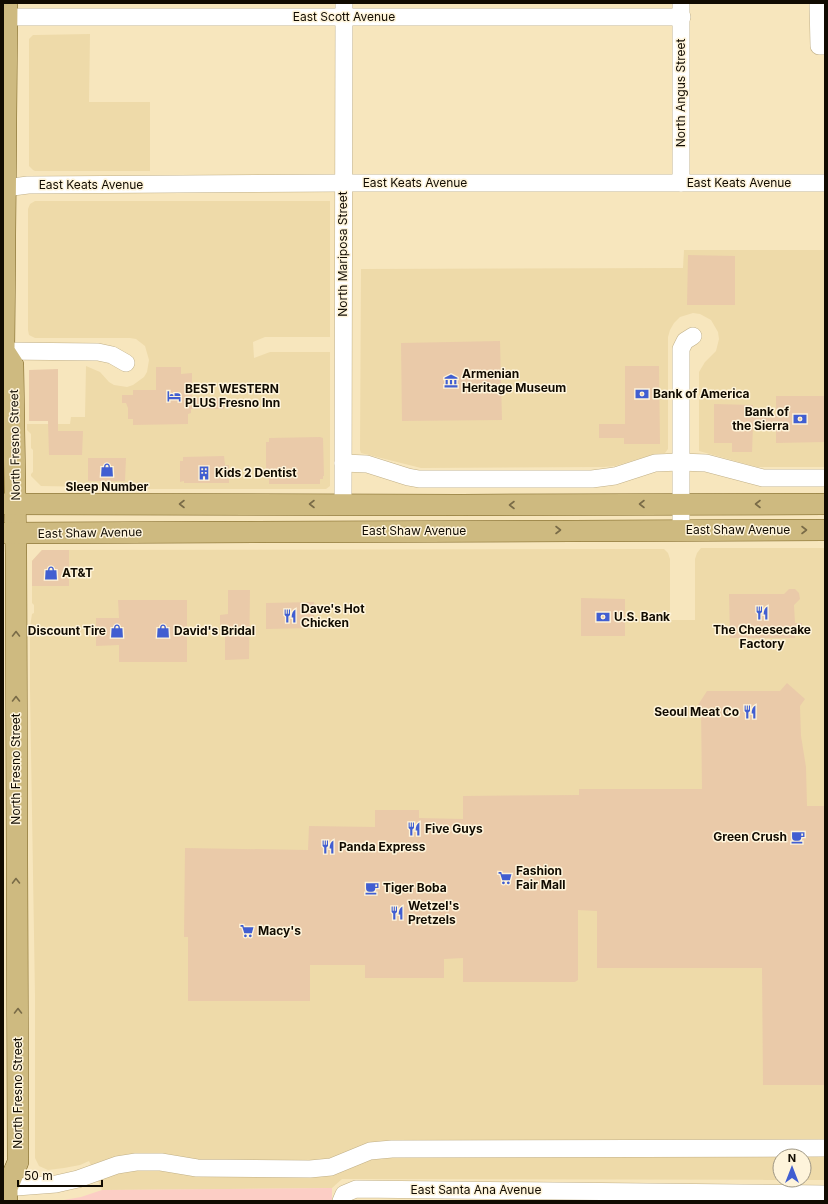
<svg xmlns="http://www.w3.org/2000/svg" width="828" height="1204" viewBox="0 0 828 1204" font-family="Inter,sans-serif">
<style>
.built{fill:#eedaa9;fill-rule:evenodd}
.green{fill:#fccdc5}
.building{fill:#eacaa9}
.lines{fill:none;stroke-linecap:round;stroke-linejoin:round}
.minor-casing{stroke:#c1b088;stroke-width:18}
.major-casing{stroke:#775f1d;stroke-width:22}
.minor{stroke:#fff;stroke-width:17}
.major{stroke:#ceba80;stroke-width:21}
.oneway{stroke:#796b47}
.labels{text-anchor:middle;stroke-width:3;stroke-linejoin:round;paint-order:stroke}
.street-label{font-size:12px;fill:#110b01;stroke:#fef4db}
.poi-label{font-size:12px;font-weight:bold;fill:#110b01;stroke:#fef4db;text-anchor:start}
</style>
<rect width="100%" height="100%" fill="#f7e6bd"/>
<g class="built">
<polygon points="90,34 89,102 150,102 150,171 35,171 33,170 29,166 29,39 33,35 36,35"/>
<polygon points="35,201 330,201 330,337 265,337 253,342 254,358 270,352 330,352 330,486 326,489 102,489 96,487 41,486 31,476 31,474 33,472 33,450 31,448 31,434 27,430 27,424 70,424 71,417 85,417 86,366 100,372 109,382 114,385 127,387 133,385 144,377 147,372 149,360 145,346 136,339 130,338 35,338 29,335 28,330 28,209 30,204"/>
<polygon points="684,250 825,250 825,467 757,467 699,451 699,372 705,362 716,351 719,339 718,332 711,320 700,314 693,313 680,317 674,323 670,330 668,337 668,449 665,453 655,454 615,466 604,467 421,468 361,453 360,450 361,269 683,268"/>
<path d="M701,548H825V1180L342,1179L332,1188L102,1190L89,1161L80,1165L64,1168L48,1170L39,1166L35,1158V995L30,689V627L32,614L34,613V605L32,603V561L42,550L664,549L668,553L670,559V620H695V559L697,553ZM780,1156H804V1180H780Z"/>
</g>
<polygon class="green" points="332,1188 332,1201 58,1201 81,1197 102,1190"/>
<g class="building">
<polygon points="688,255 735,256 735,305 687,305"/>
<polygon points="500,341 502,420 402,421 401,343"/>
<polygon points="625,366 659,366 660,444 624,444 624,438 599,438 599,424 625,424"/>
<polygon points="156,367 181,367 181,374 192,373 192,398 224,398 224,409 191,409 191,413 188,414 188,424 133,425 133,419 128,419 128,408 126,403 122,403 122,395 133,395 133,390 156,390"/>
<polygon points="58,369 58,431 83,431 82,455 49,455 48,421 29,421 29,370"/>
<polygon points="776,396 825,396 825,442 776,443 776,425 753,425 752,452 732,452 732,443 714,443 714,404 753,405 753,415 776,414"/>
<polygon points="320,437 323,438 324,476 323,476 323,479 320,479 320,484 269,484 269,479 266,479 266,442 269,442 269,438"/>
<polygon points="224,456 225,465 229,465 229,483 184,483 184,481 180,482 180,461 183,461 183,457"/>
<polygon points="88,458 126,458 125,481 88,481"/>
<polygon points="42,550 69,550 69,586 32,586 32,561"/>
<polygon points="789,589 795,589 799,593 800,599 794,605 795,623 802,623 802,633 795,633 795,638 730,638 729,594 784,594"/>
<polygon points="228,590 250,590 249,659 225,660 225,624 220,625 220,615 228,614"/>
<polygon points="581,598 625,599 625,636 581,636"/>
<polygon points="118,600 187,600 187,662 119,662 119,645 96,646 96,618 119,618"/>
<polygon points="314,602 314,628 266,629 266,603"/>
<polygon points="787,683 805,699 800,706 801,736 806,767 807,806 825,806 825,1085 763,1085 762,968 597,968 597,911 578,910 578,980 575,982 463,982 463,958 444,959 444,978 365,978 365,965 310,965 310,1001 188,1001 188,937 184,937 185,848 308,850 309,826 375,827 375,810 419,810 419,818 463,819 463,796 579,795 579,789 702,789 701,707 698,705 707,691 780,691"/>
</g>
<g class="lines">
<g class="minor-casing">
<g id="minor">
<polyline points="818,3 819,46 825,46"/>
<polyline points="7,17 682,17"/>
<polyline points="681,183 681,3"/>
<polyline points="5,188 28,185 344,183 825,183"/>
<polyline points="4,351 98,352 112,355 126,363"/>
<polyline points="343,463 367,464 408,477 419,479 592,479 615,476 655,463 680,462 706,463 763,478 825,478"/>
<polyline points="343,505 344,3"/>
<polyline points="681,530 681,349 685,341 693,336"/>
<polyline points="3,1188 56,1184 78,1179 117,1165 136,1162 161,1162 197,1168 310,1169 331,1167 370,1151 392,1149 825,1148"/>
<polyline points="341,1201 344,1194 356,1189 825,1194"/>
</g>
</g>
<g class="major-casing">
<g id="major">
<polyline points="7,3 4,351 13,365 16,553 18,1162 7,1188 7,1201"/>
<polyline points="3,504 461,505 825,504"/>
<polyline points="3,533 825,530"/>
</g>
</g>
<use href="#minor" class="minor"/>
<use href="#major" class="major"/>
</g>
<defs><path id="oneway-chevron" d="M-2-3.5L2.5 0L-2 3.5" fill="none" stroke-width="1.6" stroke-linecap="round" stroke-linejoin="round"/></defs>
<g class="oneway">
<use href="#oneway-chevron" transform="translate(182 504) rotate(-180)"/>
<use href="#oneway-chevron" transform="translate(312 504) rotate(-180)"/>
<use href="#oneway-chevron" transform="translate(642 504) rotate(180)"/>
<use href="#oneway-chevron" transform="translate(758 504) rotate(180)"/>
<use href="#oneway-chevron" transform="translate(512 505) rotate(180)"/>
<use href="#oneway-chevron" transform="translate(558 530)"/>
<use href="#oneway-chevron" transform="translate(804 530)"/>
<use href="#oneway-chevron" transform="translate(16 634) rotate(-90)"/>
<use href="#oneway-chevron" transform="translate(16 699) rotate(-90)"/>
<use href="#oneway-chevron" transform="translate(16 881) rotate(-91)"/>
<use href="#oneway-chevron" transform="translate(18 1011) rotate(-90)"/>
</g>
<defs>
<g id="museum-bare" transform="scale(1.08)"><path d="M0-6L6-3V-2H-6V-3ZM-5-1h2V3h-2ZM-1-1h2V3h-2ZM3-1h2V3H3ZM-6 4H6V6H-6Z" fill="#415ed1" stroke="#fef4db" stroke-width="2.5" paint-order="stroke"/></g>
<g id="bank-bare" transform="scale(1.08)"><path d="M-6-4H6V4H-6ZM0-2.3a2.3 2.3 0 1 0 0 4.6a2.3 2.3 0 1 0 0-4.6Z" fill="#415ed1" stroke="#fef4db" stroke-width="2.5" paint-order="stroke"/></g>
<g id="hotel-bare" transform="scale(1.08)"><path d="M-6-4.5h1.5V1H6V5H4.5V3h-9V5H-6ZM-4 0a1.8 1.8 0 1 1 3.6 0ZM.5 0V-2.5h3Q6-2.5 6 0Z" fill="#415ed1" stroke="#fef4db" stroke-width="2.5" paint-order="stroke"/></g>
<g id="shop-bare" transform="scale(1.08)"><path d="M-5-2.5h2.3a2.7 3.5 0 0 1 5.4 0H5L5.5 6h-11ZM-1.5-2.5h3a1.5 2.3 0 0 0-3 0Z" fill="#415ed1" stroke="#fef4db" stroke-width="2.5" paint-order="stroke"/></g>
<g id="building-bare" transform="scale(1.08)"><path d="M-4-6H4V6H1V3H-1V6H-4ZM-2.5-4.3h1.7v1.8h-1.7ZM.8-4.3h1.7v1.8H.8ZM-2.5-1h1.7V.8h-1.7ZM.8-1h1.7V.8H.8Z" fill="#415ed1" stroke="#fef4db" stroke-width="2.5" paint-order="stroke"/></g>
<g id="restaurant-bare" transform="scale(1.08)"><path d="M-5-6h1v4h1v-4h1v4h1v-4h1v5L-1.5 .5V6h-2V.5L-5-1ZM5-6V6H3V1.5H1.5Q1.5-4 5-6Z" fill="#415ed1" stroke="#fef4db" stroke-width="2.5" paint-order="stroke"/></g>
<g id="cafe-bare" transform="scale(1.08)"><path d="M-5.5-4.5H6V0H3Q3 3.5 0 3.5H-2.5Q-5.5 3.5-5.5 0ZM3-3.2v2h1.7v-2ZM-6 4.5H4V6H-6Z" fill="#415ed1" stroke="#fef4db" stroke-width="2.5" paint-order="stroke"/></g>
<g id="supermarket-bare" transform="scale(1.08)"><path d="M-6-5.5h2.5l.6 2H6L4.5 2H-2.5L-4.4-4H-6ZM-1.5 3.2a1.3 1.3 0 1 0 .1 0ZM3 3.2a1.3 1.3 0 1 0 .1 0Z" fill="#415ed1" stroke="#fef4db" stroke-width="2.5" paint-order="stroke"/></g>
</defs>
<g fill-rule="evenodd">
<use href="#museum-bare" x="451" y="381"/>
<use href="#bank-bare" x="642" y="394"/>
<use href="#hotel-bare" x="174" y="396"/>
<use href="#bank-bare" x="800" y="419"/>
<use href="#shop-bare" x="107" y="470"/>
<use href="#building-bare" x="204" y="473"/>
<use href="#shop-bare" x="51" y="573"/>
<use href="#restaurant-bare" x="762" y="613"/>
<use href="#restaurant-bare" x="290" y="616"/>
<use href="#bank-bare" x="603" y="617"/>
<use href="#shop-bare" x="117" y="631"/>
<use href="#shop-bare" x="163" y="631"/>
<use href="#restaurant-bare" x="750" y="712"/>
<use href="#restaurant-bare" x="414" y="829"/>
<use href="#cafe-bare" x="798" y="837"/>
<use href="#restaurant-bare" x="328" y="847"/>
<use href="#supermarket-bare" x="505" y="878"/>
<use href="#cafe-bare" x="372" y="888"/>
<use href="#restaurant-bare" x="397" y="913"/>
<use href="#supermarket-bare" x="247" y="931"/>
</g>
<g class="labels">
<g class="street-label">
<text x="344" y="21">East Scott Avenue</text>
<text transform="translate(681 93) rotate(-90)" y="4">North Angus Street</text>
<text x="415" y="187">East Keats Avenue</text>
<text x="739" y="187">East Keats Avenue</text>
<text x="91" y="189">East Keats Avenue</text>
<text transform="translate(343 254) rotate(-90)" y="4">North Mariposa Street</text>
<text transform="translate(15 445) rotate(-91)" y="4">North Fresno Street</text>
<text x="738" y="534">East Shaw Avenue</text>
<text x="414" y="535">East Shaw Avenue</text>
<text transform="translate(90 533) rotate(-1)" y="4">East Shaw Avenue</text>
<text transform="translate(16 769) rotate(-90)" y="4">North Fresno Street</text>
<text transform="translate(18 1093) rotate(-90)" y="4">North Fresno Street</text>
<text x="476" y="1194">East Santa Ana Avenue</text>
</g>
<g class="poi-label">
<text x="462" y="378">Armenian<tspan x="462" dy="14">Heritage Museum</tspan></text>
<text x="185" y="393">BEST WESTERN<tspan x="185" dy="14">PLUS Fresno Inn</tspan></text>
<text x="653" y="398">Bank of America</text>
<text x="789" y="416" text-anchor="end">Bank of<tspan x="789" dy="14">the Sierra</tspan></text>
<text x="215" y="477">Kids 2 Dentist</text>
<text x="107" y="491" text-anchor="middle">Sleep Number</text>
<text x="62" y="577">AT&amp;T</text>
<text x="301" y="613">Dave's Hot<tspan x="301" dy="14">Chicken</tspan></text>
<text x="614" y="621">U.S. Bank</text>
<text x="762" y="634" text-anchor="middle">The Cheesecake<tspan x="762" dy="14">Factory</tspan></text>
<text x="106" y="635" text-anchor="end">Discount Tire</text>
<text x="174" y="635">David's Bridal</text>
<text x="739" y="716" text-anchor="end">Seoul Meat Co</text>
<text x="425" y="833">Five Guys</text>
<text x="787" y="841" text-anchor="end">Green Crush</text>
<text x="339" y="851">Panda Express</text>
<text x="516" y="875">Fashion<tspan x="516" dy="14">Fair Mall</tspan></text>
<text x="383" y="892">Tiger Boba</text>
<text x="408" y="910">Wetzel's<tspan x="408" dy="14">Pretzels</tspan></text>
<text x="258" y="935">Macy's</text>
</g>
</g>
<rect width="828" height="1204" fill="none" stroke="#110b01" stroke-width="8"/>
<g transform="translate(792 1168)"><circle r="19" fill="#fef4db" stroke="#9f9784"/>
<path d="M0-3L7 15L0 10L-7 15Z" fill="#415ed1"/>
<text y="-6" font-size="11" font-weight="bold" text-anchor="middle" fill="#110b01">N</text>
</g>
<path d="M18 1180v6h84v-6" fill="none" stroke="#110b01" stroke-width="2"/>
<text x="24" y="1180" font-size="12" fill="#110b01" stroke="#fef4db" stroke-width="3" paint-order="stroke">50 m</text>
</svg>
